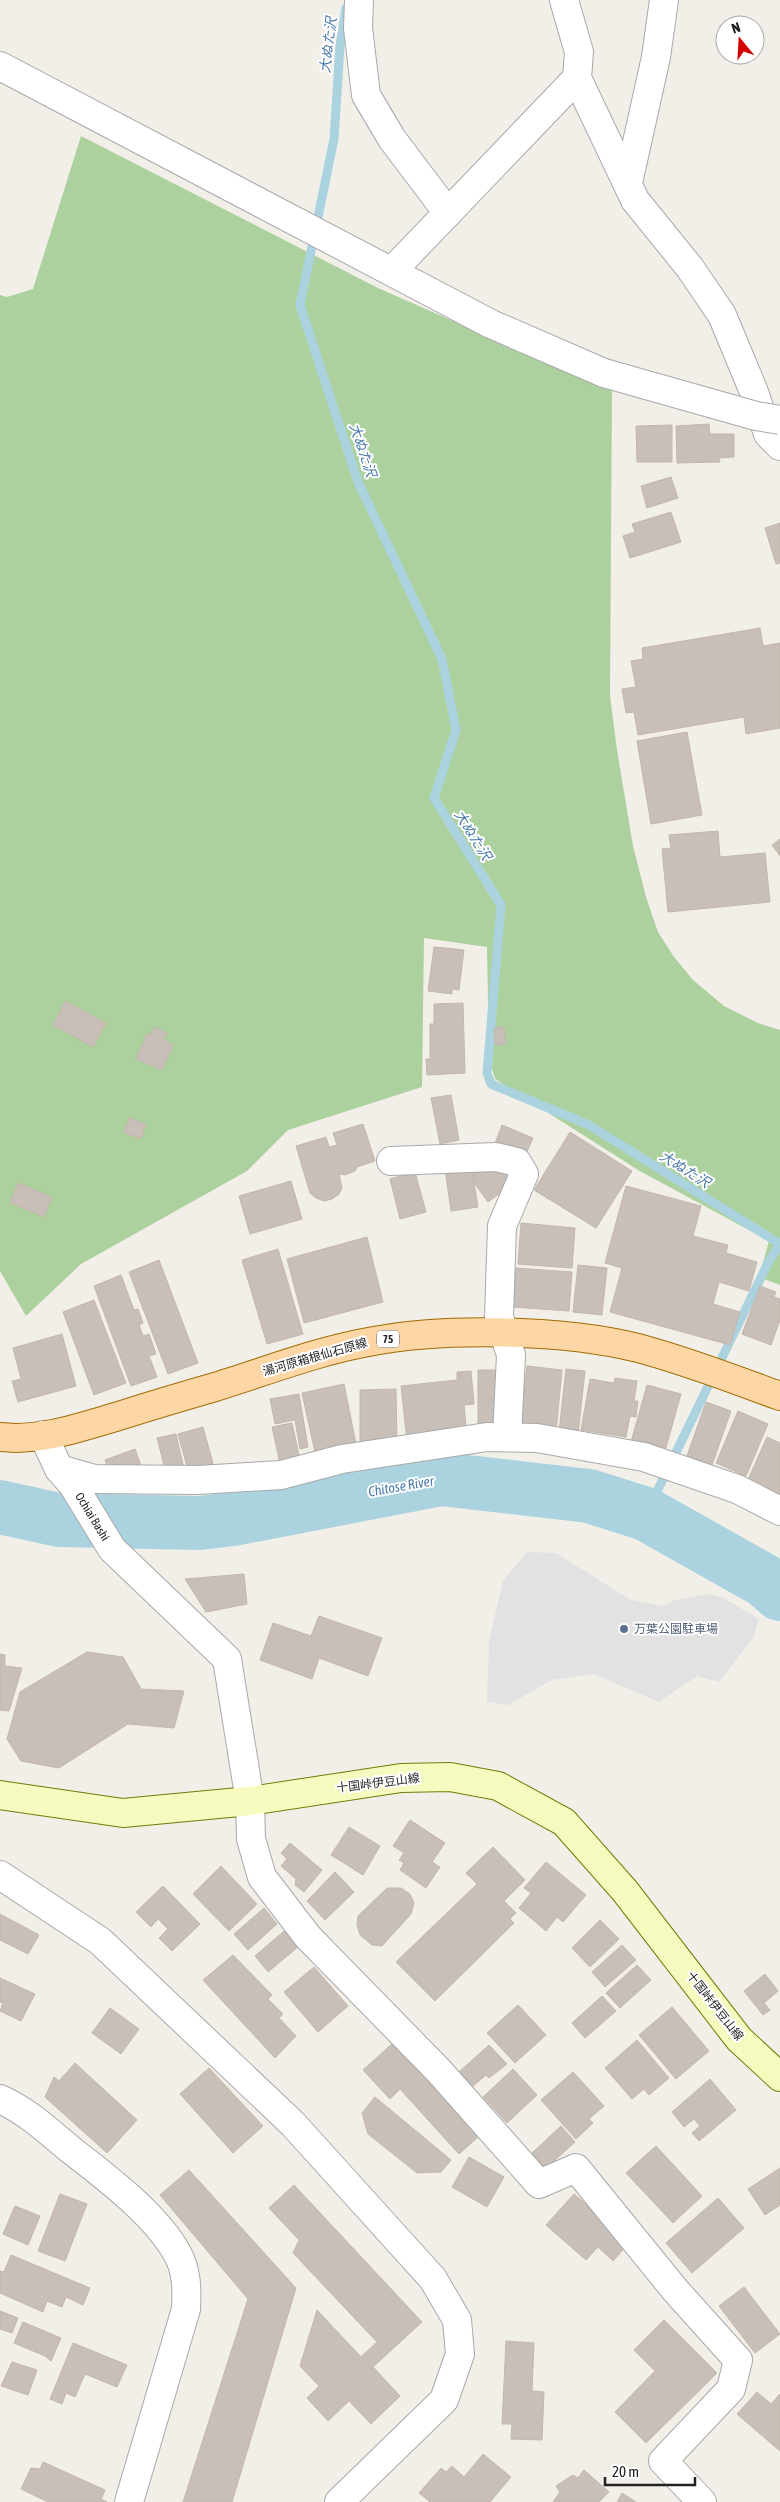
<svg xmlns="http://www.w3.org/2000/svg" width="780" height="2502" viewBox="0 0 780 2502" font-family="'Asap Condensed','Noto Sans JP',sans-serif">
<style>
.forest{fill:#add19e}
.parking{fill:#e2e2e2}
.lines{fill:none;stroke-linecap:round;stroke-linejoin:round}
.stream{stroke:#aad3df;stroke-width:9}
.river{stroke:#aad3df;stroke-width:54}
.building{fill:#c7bfb8;stroke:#c4b6ab}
.minor-casing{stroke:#a9a9a9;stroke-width:30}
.tertiary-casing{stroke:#a9a9a9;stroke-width:30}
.secondary-casing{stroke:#707d05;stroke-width:30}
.primary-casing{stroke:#a06b00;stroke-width:30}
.minor{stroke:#fff;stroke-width:28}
.tertiary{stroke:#fff;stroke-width:28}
.secondary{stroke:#f7fabf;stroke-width:28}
.primary{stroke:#fcd6a4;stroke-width:28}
.tertiary-bridge-casing{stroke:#a9a9a9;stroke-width:30;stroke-linecap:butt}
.tertiary-bridge{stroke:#fff;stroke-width:28}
.service-dot{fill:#5c6f8a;stroke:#fff;stroke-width:2}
.labels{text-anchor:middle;stroke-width:4;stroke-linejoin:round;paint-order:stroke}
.shield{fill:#fff;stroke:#646464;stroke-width:1}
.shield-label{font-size:11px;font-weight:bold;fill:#222}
.street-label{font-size:12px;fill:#222;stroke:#fff}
.service-label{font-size:12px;fill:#4e5e75;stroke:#fff;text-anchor:start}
.water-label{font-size:14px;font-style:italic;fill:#4a7aab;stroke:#fff}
</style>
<rect width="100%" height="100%" fill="#f2efe9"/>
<polygon class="forest" points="81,136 378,288 612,391 610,696 617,750 633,846 646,897 658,932 674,957 693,980 724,1006 758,1023 780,1030 780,1285 759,1277 769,1241 638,1170 495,1079 489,1058 487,947 424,938 422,1087 288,1130 247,1171 81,1264 26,1316 0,1271 0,295 7,297 33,289"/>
<polygon class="parking" points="527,1552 556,1553 631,1600 663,1606 675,1600 707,1594 722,1597 759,1619 753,1638 719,1682 697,1676 659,1702 593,1674 552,1680 508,1705 487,1702 489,1641 503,1581"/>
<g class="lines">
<polyline class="stream" points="346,8 340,46 334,139 300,305 358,482 442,659 456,730 434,798 501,905 487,1073 491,1084 589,1125 780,1244 769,1261 646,1514"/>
<polyline class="river" points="0,1507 59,1520 200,1523 233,1519 441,1479 589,1496 646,1514 765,1581 780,1594"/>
</g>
<g class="building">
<polygon points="709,424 710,434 734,434 734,457 719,458 720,462 677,463 676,426"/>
<polygon points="672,425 672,462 637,462 636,426"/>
<polygon points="671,477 678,498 647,508 641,486"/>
<polygon points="671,512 681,542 630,558 623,536 635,532 632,524"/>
<polygon points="780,523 780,563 776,564 765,528"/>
<polygon points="760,628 763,646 780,643 780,728 746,734 744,717 638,735 634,712 626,713 622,689 636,687 631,661 643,659 642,648"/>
<polygon points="687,732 702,815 651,824 637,741"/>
<polygon points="718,831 720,857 765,853 770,902 668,912 662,849 671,848 669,835"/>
<polygon points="780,839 780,856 772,845"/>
<polygon points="434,947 464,950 459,990 452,989 452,994 428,991"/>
<polygon points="65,1001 106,1023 93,1047 53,1025"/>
<polygon points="463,1003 465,1073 427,1075 426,1059 430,1059 430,1024 434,1024 434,1004"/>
<polygon points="154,1027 167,1033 164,1040 173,1045 162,1070 136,1059 147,1033 151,1035"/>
<polygon points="504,1027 506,1044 495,1045 494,1028"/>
<polygon points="451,1095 459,1140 440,1144 431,1098"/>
<polygon points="129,1118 146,1124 141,1139 124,1133"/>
<polygon points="363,1124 375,1161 357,1167 355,1171 345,1175 339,1174 342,1188 339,1194 332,1199 324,1201 316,1198 310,1193 296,1146 326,1137 329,1147 337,1145 333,1133"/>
<polygon points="502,1125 533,1138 524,1158 494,1146"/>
<polygon points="570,1132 632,1171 596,1228 534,1190"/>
<polygon points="490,1164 493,1173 502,1168 513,1184 488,1202 475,1184 471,1165"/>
<polygon points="471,1165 478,1207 451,1211 445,1169"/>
<polygon points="415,1172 426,1212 400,1219 390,1179"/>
<polygon points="291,1181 302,1219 250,1234 239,1196"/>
<polygon points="18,1183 52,1197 44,1217 10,1203"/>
<polygon points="626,1186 701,1206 693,1236 728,1245 726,1253 757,1262 749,1291 719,1282 713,1304 740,1312 730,1345 610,1312 622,1268 605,1263"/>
<polygon points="521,1223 575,1228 572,1268 518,1264"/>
<polygon points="367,1237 383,1302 304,1323 287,1259"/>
<polygon points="278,1249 303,1334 267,1344 242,1260"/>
<polygon points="159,1260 198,1363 168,1374 129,1272"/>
<polygon points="578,1265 607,1268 602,1315 573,1312"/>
<polygon points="516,1268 572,1272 569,1311 513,1307"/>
<polygon points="121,1275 134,1310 138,1309 143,1323 139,1325 143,1336 149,1334 156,1354 149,1356 157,1377 131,1386 94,1286"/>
<polygon points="760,1286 776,1292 774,1297 780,1299 780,1320 771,1345 742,1334"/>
<polygon points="94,1300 126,1383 94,1395 63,1312"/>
<polygon points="62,1334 76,1386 18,1402 12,1381 21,1379 13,1348"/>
<polygon points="527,1366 562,1370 556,1431 520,1427"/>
<polygon points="566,1369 585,1371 578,1434 559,1432"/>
<polygon points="478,1370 497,1370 497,1426 478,1425"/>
<polygon points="471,1371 474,1404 464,1405 466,1426 459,1427 460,1435 407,1441 401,1386 457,1380 457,1372"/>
<polygon points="615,1378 637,1381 634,1401 638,1401 636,1417 630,1416 626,1437 581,1430 590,1379 614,1383"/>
<polygon points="344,1384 357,1449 316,1457 302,1393"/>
<polygon points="647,1385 681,1394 665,1451 631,1442"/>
<polygon points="396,1389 397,1443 360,1444 360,1390"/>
<polygon points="299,1394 308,1447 300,1449 295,1420 275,1424 270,1399"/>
<polygon points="706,1402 731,1411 712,1465 687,1456"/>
<polygon points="738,1411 768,1424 746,1476 716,1463"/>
<polygon points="292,1423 301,1464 281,1468 272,1427"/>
<polygon points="203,1427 214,1467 189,1474 178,1434"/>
<polygon points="176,1434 184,1469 166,1473 157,1438"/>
<polygon points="767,1437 780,1443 780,1496 747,1482"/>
<polygon points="135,1449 144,1474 110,1473 105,1460"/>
<polygon points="244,1574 247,1604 206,1612 185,1579"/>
<polygon points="319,1616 382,1638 368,1676 319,1658 312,1679 260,1660 273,1623 311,1636"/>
<polygon points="87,1652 123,1657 141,1689 184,1691 174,1728 128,1724 59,1768 21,1761 7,1739 20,1692"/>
<polygon points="0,1654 5,1655 5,1666 22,1668 9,1711 0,1710"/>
<polygon points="410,1820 445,1843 432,1862 440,1867 426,1888 400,1870 404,1863 399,1860 404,1853 393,1846"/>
<polygon points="349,1827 380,1846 363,1875 331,1855"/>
<polygon points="290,1843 322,1870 304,1892 295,1885 296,1879 281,1866 287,1859 281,1853"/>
<polygon points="493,1847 525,1880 504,1901 516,1913 510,1919 514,1923 435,2001 396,1962 477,1884 466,1873"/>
<polygon points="546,1862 586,1895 563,1922 557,1917 546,1931 519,1908 531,1893 524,1888"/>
<polygon points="221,1866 257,1904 229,1931 193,1894"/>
<polygon points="335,1872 354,1892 325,1920 307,1901"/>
<polygon points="163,1886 200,1924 172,1951 159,1938 168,1929 158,1919 151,1927 136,1912"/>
<polygon points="387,1888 401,1888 410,1894 414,1903 411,1914 382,1946 372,1945 360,1935 357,1925 358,1916"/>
<polygon points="264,1908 277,1924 248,1950 234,1934"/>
<polygon points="0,1914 39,1935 28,1954 0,1940"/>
<polygon points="600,1920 619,1939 590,1967 572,1948"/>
<polygon points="284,1931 298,1947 268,1972 255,1956"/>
<polygon points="622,1945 636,1960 605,1987 592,1972"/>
<polygon points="233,1955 272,1995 268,1999 283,2014 279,2018 296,2036 275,2058 203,1980"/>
<polygon points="637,1965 651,1980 620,2008 606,1993"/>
<polygon points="314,1967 348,2006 318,2032 284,1992"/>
<polygon points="765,1974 778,1991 764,2003 770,2010 763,2015 744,1991"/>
<polygon points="0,1978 35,1994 21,2021 0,2011 3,2003 0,2002"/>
<polygon points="602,1996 616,2011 585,2038 572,2023"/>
<polygon points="518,2005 546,2035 515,2063 487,2033"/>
<polygon points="672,2007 709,2051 676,2079 639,2035"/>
<polygon points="110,2008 139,2029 121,2054 92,2033"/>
<polygon points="637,2040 669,2078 649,2095 644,2089 632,2099 605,2068"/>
<polygon points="393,2043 478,2137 459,2154 400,2089 390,2099 363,2070"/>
<polygon points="489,2045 507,2064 489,2078 486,2075 472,2087 459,2072"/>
<polygon points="75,2063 137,2120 107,2153 45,2097 54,2077 59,2081"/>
<polygon points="209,2068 263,2126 233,2153 180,2094"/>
<polygon points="513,2069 537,2095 507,2123 483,2097"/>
<polygon points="573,2072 604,2106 589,2119 593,2123 576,2139 541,2100"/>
<polygon points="710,2079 736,2110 699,2141 692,2133 700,2126 694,2119 684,2127 672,2112"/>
<polygon points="375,2097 451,2160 441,2172 417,2173 368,2134 362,2113"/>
<polygon points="561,2126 575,2142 545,2169 531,2154"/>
<polygon points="656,2146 702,2196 673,2223 626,2173"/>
<polygon points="469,2157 504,2177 487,2207 452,2187"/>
<polygon points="780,2168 780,2205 765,2215 748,2189"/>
<polygon points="189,2170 296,2288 232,2502 183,2502 248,2299 160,2195"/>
<polygon points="294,2185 422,2322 373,2367 400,2396 371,2424 349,2401 328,2421 307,2398 319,2386 300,2366 317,2310 361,2357 377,2342 293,2253 299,2240 269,2208"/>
<polygon points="60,2194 87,2204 65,2261 38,2251"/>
<polygon points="574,2194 630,2242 613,2261 598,2247 586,2260 546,2225"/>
<polygon points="718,2198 744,2228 692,2273 666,2243"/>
<polygon points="15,2206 40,2216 28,2245 3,2234"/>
<polygon points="11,2255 90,2288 83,2305 66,2297 62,2307 47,2301 43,2312 0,2293 0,2271 4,2272"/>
<polygon points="744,2287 780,2334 755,2353 719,2306"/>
<polygon points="0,2311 18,2318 12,2333 0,2329"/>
<polygon points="664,2320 717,2373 646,2443 615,2412 655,2371 634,2350"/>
<polygon points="23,2322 61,2338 51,2361 45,2356 14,2343"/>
<polygon points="506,2341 534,2343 532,2391 544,2392 542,2440 511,2439 512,2424 502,2424"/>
<polygon points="73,2343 127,2365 117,2387 85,2374 75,2397 66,2393 62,2404 50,2399"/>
<polygon points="12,2362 37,2370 28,2395 1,2386"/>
<polygon points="757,2392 771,2404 780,2394 780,2451 737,2414"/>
<polygon points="483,2454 511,2477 490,2502 430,2502 419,2493 441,2468 446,2472 452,2466 464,2477"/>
<polygon points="43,2462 105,2490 101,2499 107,2502 48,2502 21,2489 31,2468 40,2469"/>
<polygon points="584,2470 609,2492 599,2502 553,2502 560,2492 556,2486 573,2475 578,2478"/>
<polygon points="622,2493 636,2502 617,2502"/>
</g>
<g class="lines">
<g class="minor-casing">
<g id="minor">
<polyline points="359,0 358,28 366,95 392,139 448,213"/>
<polyline points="564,0 579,52 577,78 635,200 690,268 722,315 754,392 768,434 780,446"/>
<polyline points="628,183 656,57 664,0"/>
<polyline points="392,271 577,78"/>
<polyline points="391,1161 496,1157 517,1162 524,1174 502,1226 499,1317 511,1355 507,1437"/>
<path id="s1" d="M43,1435L59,1469L73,1485L112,1549L227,1659L250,1801L251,1839L262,1877L308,1937L439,2071L539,2184L576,2168L676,2291L738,2360L731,2389L663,2461L702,2502"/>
<polyline points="59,1469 94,1479 198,1480 281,1475 342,1459 487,1437 537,1438 644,1457 737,1489 780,1511"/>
<polyline points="0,1875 100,1941 293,2124 433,2279 457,2320 460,2354 444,2400 339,2502"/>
<path d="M0,2099C27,2111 48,2131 71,2150C106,2177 156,2215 177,2253C187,2270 187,2290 186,2309L129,2502"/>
</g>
</g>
<g class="tertiary-casing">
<polyline id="tertiary" points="0,66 491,324 604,373"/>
</g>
<g class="secondary-casing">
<polyline id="secondary" points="0,1795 123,1813 250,1801 401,1778 450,1777 498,1786 564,1822 625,1891 739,2039 780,2077"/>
</g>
<g class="primary-casing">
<path id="primary" d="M0,1437C40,1442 84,1426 122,1415C153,1405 184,1396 215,1387C267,1371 320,1350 374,1341C448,1327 565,1330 638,1348C687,1361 733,1379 780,1396"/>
</g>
<use href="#minor" class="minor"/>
<use href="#tertiary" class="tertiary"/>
<use href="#secondary" class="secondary"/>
<use href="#primary" class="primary"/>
<g class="tertiary-bridge-casing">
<polyline id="tertiary-bridge" points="604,373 756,416 780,420"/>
</g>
<use href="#tertiary-bridge" class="tertiary-bridge"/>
</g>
<circle class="service-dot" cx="624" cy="1629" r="5"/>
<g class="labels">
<rect class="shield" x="377" y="1330.5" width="22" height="17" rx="4"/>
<g class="shield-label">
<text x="388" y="1343">75</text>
</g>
<g class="street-label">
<text transform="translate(315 1357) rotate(-16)" y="4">湯河原箱根仙石原線</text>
<text dy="4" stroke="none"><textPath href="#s1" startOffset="96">Ochiai Bashi</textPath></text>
<text transform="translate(378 1783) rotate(-7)" y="4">十国峠伊豆山線</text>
<text transform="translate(715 2006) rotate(52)" y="4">十国峠伊豆山線</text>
</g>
<g class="service-label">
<text x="634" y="1633">万葉公園駐車場</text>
</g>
<g class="water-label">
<text transform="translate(328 45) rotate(-83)" y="5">大ぬた沢</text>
<text transform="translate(363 450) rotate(71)" y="5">大ぬた沢</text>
<text transform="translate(473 835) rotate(58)" y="5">大ぬた沢</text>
<text transform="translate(685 1169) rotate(32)" y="5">大ぬた沢</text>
<text transform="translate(401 1486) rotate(-10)" y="5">Chitose River</text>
</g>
</g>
<g transform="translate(740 40) rotate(342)"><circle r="24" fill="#ffffff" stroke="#a7a7a7"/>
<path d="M0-4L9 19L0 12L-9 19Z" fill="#d40000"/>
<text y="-8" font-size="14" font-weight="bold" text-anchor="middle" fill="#222222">N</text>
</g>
<path d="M605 2477v8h90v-8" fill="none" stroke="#222222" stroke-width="2.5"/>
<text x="612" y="2477" font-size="15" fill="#222222" stroke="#ffffff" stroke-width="4" paint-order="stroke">20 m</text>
</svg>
